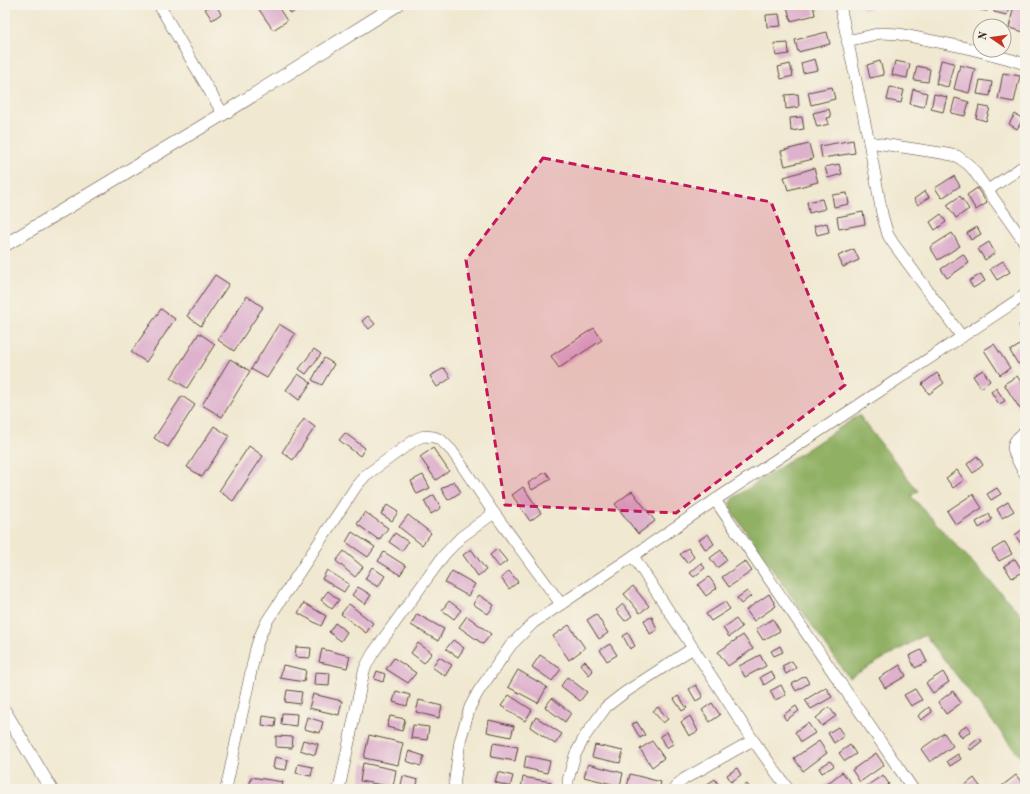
<svg xmlns="http://www.w3.org/2000/svg" width="1030" height="794" viewBox="0 0 1030 794" font-family="'Old Standard TT',serif">
<style>
.forest{fill:#90b064;stroke:#666d41}
.building{fill:#deb1cd}
.lines{fill:none;stroke-linecap:round;stroke-linejoin:round}
.minor-casing{stroke:#564639;stroke-width:12}
.tertiary-casing{stroke:#564639;stroke-width:14}
.minor{stroke:#fff;stroke-width:11}
.tertiary{stroke:#fff;stroke-width:13}
.marked{fill:#c2185b;fill-opacity:0.2;stroke:#c2185b;stroke-width:3;stroke-dasharray:8 5;stroke-linejoin:round}
</style>
<rect width="100%" height="100%" fill="#f7f3e8"/>
<filter id="ink" filterUnits="userSpaceOnUse"><feTurbulence type="fractalNoise" baseFrequency=".025" numOctaves="2"/><feDisplacementMap in="SourceGraphic" scale="8" xChannelSelector="R" yChannelSelector="G"/><feConvolveMatrix kernelMatrix="1 2 1 2 8 2 1 2 1" color-interpolation-filters="sRGB"/></filter>
<filter id="wash" filterUnits="userSpaceOnUse"><feTurbulence type="fractalNoise" baseFrequency=".012" numOctaves="4" result="noise"/><feDisplacementMap in="SourceGraphic" scale="16" xChannelSelector="R" yChannelSelector="G"/><feGaussianBlur stdDeviation="0.9" result="paint"/><feColorMatrix in="noise" values="0 0 0 0 0 0 0 0 0 0 0 0 0 0 0 0 0 1.4 0 .05"/><feComposite in="paint" operator="in"/></filter>
<g filter="url(#wash)">
<rect width="100%" height="100%" fill="#f0e8d0"/>
<polygon class="forest" points="859,415 918,491 911,496 1025,619 1025,763 925,635 849,678 733,513 730,505 732,499"/>
<g id="blocks">
<g class="building">
<polygon points="212,5 216,5 221,14 212,20 205,9"/>
<polygon points="256,5 277,5 287,21 273,30"/>
<polygon points="286,5 299,5 300,7 291,14"/>
<polygon points="795,5 813,5 815,15 791,21 787,7"/>
<polygon points="862,5 878,5 864,10"/>
<polygon points="912,5 922,5 921,8"/>
<polygon points="972,5 988,5 987,11 971,8"/>
<polygon points="995,5 1010,5 1007,15 994,12"/>
<polygon points="1014,5 1025,6 1024,32 1009,28"/>
<polygon points="779,14 781,26 767,27 766,15"/>
<polygon points="827,32 830,44 798,52 795,40"/>
<polygon points="788,43 789,54 776,56 774,44"/>
<polygon points="815,59 818,70 803,73 801,63"/>
<polygon points="941,60 954,63 948,87 936,84"/>
<polygon points="880,61 884,75 870,78 867,65"/>
<polygon points="895,61 910,64 907,78 892,75"/>
<polygon points="790,64 793,76 781,79 778,67"/>
<polygon points="960,65 975,69 969,93 954,89"/>
<polygon points="917,66 930,69 928,82 914,80"/>
<polygon points="1003,73 1020,76 1014,102 998,99"/>
<polygon points="980,80 992,82 990,96 977,94"/>
<polygon points="832,87 835,99 811,105 808,92"/>
<polygon points="890,87 904,90 901,103 887,100"/>
<polygon points="913,89 927,93 924,107 910,104"/>
<polygon points="798,94 799,107 786,109 785,95"/>
<polygon points="934,94 947,97 943,112 931,109"/>
<polygon points="955,98 969,102 965,116 951,113"/>
<polygon points="979,106 990,108 986,121 976,118"/>
<polygon points="829,109 831,117 827,118 829,124 817,127 813,113"/>
<polygon points="1015,114 1023,119 1017,129 1009,124"/>
<polygon points="802,117 804,129 791,131 790,118"/>
<polygon points="853,140 855,153 822,158 820,146"/>
<polygon points="809,144 813,159 785,166 781,151"/>
<polygon points="839,164 842,174 828,178 825,167"/>
<polygon points="814,168 818,182 788,190 784,177"/>
<polygon points="954,176 960,186 942,198 935,188"/>
<polygon points="977,188 987,203 976,210 967,195"/>
<polygon points="925,191 929,197 918,205 914,199"/>
<polygon points="847,193 849,204 834,207 832,195"/>
<polygon points="960,196 969,209 956,218 947,205"/>
<polygon points="822,199 825,209 809,213 807,202"/>
<polygon points="863,212 865,224 839,229 837,217"/>
<polygon points="941,214 946,222 935,230 930,222"/>
<polygon points="827,223 829,232 817,235 814,226"/>
<polygon points="977,227 981,234 971,240 967,233"/>
<polygon points="952,233 960,246 938,260 930,247"/>
<polygon points="989,242 995,253 985,260 978,249"/>
<polygon points="854,249 859,260 843,267 838,256"/>
<polygon points="963,254 969,263 947,278 941,269"/>
<polygon points="1003,261 1010,272 997,280 990,269"/>
<polygon points="981,274 985,281 973,288 969,281"/>
<polygon points="215,275 229,284 201,326 187,316"/>
<polygon points="247,296 263,307 234,351 218,340"/>
<polygon points="161,309 175,319 146,362 131,352"/>
<polygon points="368,316 375,324 369,329 362,321"/>
<polygon points="1025,321 1025,335 1019,325"/>
<polygon points="279,324 295,334 267,378 251,369"/>
<polygon points="594,328 602,340 559,368 551,356"/>
<polygon points="199,333 215,344 187,388 171,378"/>
<polygon points="994,344 1010,368 1000,375 984,350"/>
<polygon points="1020,345 1025,353 1025,359 1018,364 1010,351"/>
<polygon points="314,349 321,354 306,374 299,369"/>
<polygon points="324,358 334,364 322,385 312,380"/>
<polygon points="230,359 250,371 222,417 202,405"/>
<polygon points="444,368 451,378 437,387 430,376"/>
<polygon points="983,370 990,381 981,388 973,376"/>
<polygon points="1025,371 1025,381 1021,373"/>
<polygon points="937,373 944,383 929,394 922,384"/>
<polygon points="298,374 311,383 299,400 286,390"/>
<polygon points="1017,376 1025,388 1025,406 1020,409 1004,384"/>
<polygon points="996,388 1005,401 999,404 991,392"/>
<polygon points="182,396 195,405 168,447 154,438"/>
<polygon points="304,419 315,427 293,460 282,452"/>
<polygon points="214,426 229,436 202,477 187,467"/>
<polygon points="345,433 365,448 360,456 339,440"/>
<polygon points="249,446 263,456 233,501 219,491"/>
<polygon points="433,448 449,471 436,480 420,457"/>
<polygon points="977,456 983,465 973,473 967,464"/>
<polygon points="957,470 964,480 953,488 946,478"/>
<polygon points="546,472 551,479 532,490 528,483"/>
<polygon points="423,475 430,488 417,494 411,481"/>
<polygon points="454,481 461,492 448,500 441,489"/>
<polygon points="523,487 541,513 530,521 512,495"/>
<polygon points="997,488 1001,494 991,500 987,494"/>
<polygon points="632,491 655,521 638,534 615,504"/>
<polygon points="973,494 982,508 956,525 947,511"/>
<polygon points="434,495 441,508 431,514 424,501"/>
<polygon points="1008,502 1014,511 1002,518 997,509"/>
<polygon points="387,505 398,512 392,521 381,514"/>
<polygon points="365,512 388,528 379,540 357,524"/>
<polygon points="989,514 992,520 979,528 976,522"/>
<polygon points="408,515 431,533 422,545 399,527"/>
<polygon points="1024,528 1025,530 1025,543 1022,545 1015,535"/>
<polygon points="352,532 375,547 368,557 346,542"/>
<polygon points="395,533 408,542 402,551 389,542"/>
<polygon points="708,534 714,544 706,550 699,540"/>
<polygon points="1005,542 1012,554 999,561 992,550"/>
<polygon points="688,548 694,557 687,563 680,554"/>
<polygon points="471,549 486,570 478,576 463,555"/>
<polygon points="497,549 507,561 499,567 490,555"/>
<polygon points="721,550 727,560 717,568 710,558"/>
<polygon points="344,551 363,567 355,577 336,561"/>
<polygon points="384,552 406,566 400,575 378,561"/>
<polygon points="1015,559 1023,572 1012,578 1004,566"/>
<polygon points="745,561 752,571 729,587 722,577"/>
<polygon points="701,563 705,568 694,577 690,573"/>
<polygon points="372,567 385,576 378,587 365,579"/>
<polygon points="327,570 349,584 344,592 322,579"/>
<polygon points="452,571 475,584 468,596 445,583"/>
<polygon points="509,571 518,582 509,589 501,578"/>
<polygon points="709,577 717,588 706,596 698,585"/>
<polygon points="633,586 649,606 640,613 624,594"/>
<polygon points="358,587 371,595 365,604 352,595"/>
<polygon points="328,591 339,600 332,609 321,600"/>
<polygon points="747,591 751,596 741,604 737,598"/>
<polygon points="769,594 776,606 754,621 746,610"/>
<polygon points="479,595 494,605 488,614 473,604"/>
<polygon points="449,601 461,610 454,619 442,610"/>
<polygon points="725,602 730,609 711,621 706,614"/>
<polygon points="304,603 326,616 321,626 298,613"/>
<polygon points="349,604 373,623 366,633 341,614"/>
<polygon points="623,604 632,616 625,621 616,610"/>
<polygon points="417,614 444,629 438,641 411,625"/>
<polygon points="596,614 608,633 599,639 587,620"/>
<polygon points="467,616 491,634 483,644 459,627"/>
<polygon points="652,617 657,630 650,634 644,620"/>
<polygon points="736,619 742,627 729,637 723,628"/>
<polygon points="773,619 780,631 763,640 756,629"/>
<polygon points="335,623 347,632 341,641 329,632"/>
<polygon points="569,625 585,648 569,660 553,636"/>
<polygon points="628,633 635,646 630,649 623,636"/>
<polygon points="743,635 753,649 728,666 718,652"/>
<polygon points="453,640 464,648 458,657 446,649"/>
<polygon points="418,643 432,653 424,663 411,653"/>
<polygon points="610,644 617,655 607,661 600,650"/>
<polygon points="780,646 783,652 774,656 771,651"/>
<polygon points="296,647 311,648 310,658 295,657"/>
<polygon points="322,649 350,656 347,668 319,662"/>
<polygon points="921,650 927,662 915,668 909,656"/>
<polygon points="540,655 561,669 552,681 532,667"/>
<polygon points="760,655 766,666 745,677 739,666"/>
<polygon points="439,657 452,665 445,676 432,667"/>
<polygon points="394,658 416,673 408,683 386,669"/>
<polygon points="585,661 593,671 589,675 580,664"/>
<polygon points="792,661 796,668 786,674 782,666"/>
<polygon points="283,665 306,670 304,682 280,678"/>
<polygon points="900,665 906,676 885,688 879,678"/>
<polygon points="518,670 547,687 538,703 508,687"/>
<polygon points="377,671 385,674 383,682 374,679"/>
<polygon points="771,671 775,678 764,685 760,677"/>
<polygon points="315,672 330,673 329,686 314,685"/>
<polygon points="943,672 949,682 933,693 926,683"/>
<polygon points="805,676 809,683 796,691 792,684"/>
<polygon points="567,677 587,692 580,701 561,686"/>
<polygon points="696,685 703,697 696,701 689,689"/>
<polygon points="781,685 786,695 775,700 770,691"/>
<polygon points="826,687 832,697 811,709 805,700"/>
<polygon points="915,689 922,700 911,706 904,695"/>
<polygon points="287,690 302,692 300,704 285,702"/>
<polygon points="396,691 410,695 407,706 393,702"/>
<polygon points="953,691 961,703 946,714 938,702"/>
<polygon points="313,694 342,701 339,715 309,708"/>
<polygon points="509,695 532,710 525,721 501,706"/>
<polygon points="678,696 687,708 682,711 674,699"/>
<polygon points="552,698 571,713 565,722 545,707"/>
<polygon points="419,700 442,706 439,718 416,712"/>
<polygon points="712,703 720,715 710,722 702,710"/>
<polygon points="796,706 799,711 786,720 783,715"/>
<polygon points="658,707 668,719 663,723 653,711"/>
<polygon points="829,707 836,716 822,726 816,718"/>
<polygon points="929,707 932,712 921,720 918,716"/>
<polygon points="282,713 297,714 296,726 281,724"/>
<polygon points="263,716 276,718 275,727 262,725"/>
<polygon points="390,716 405,719 402,731 387,727"/>
<polygon points="690,716 698,731 689,736 681,722"/>
<polygon points="307,717 323,722 320,733 304,729"/>
<polygon points="536,717 562,734 555,744 530,727"/>
<polygon points="489,720 514,726 511,737 487,732"/>
<polygon points="637,722 645,735 640,738 632,724"/>
<polygon points="808,723 815,733 801,742 795,732"/>
<polygon points="413,725 429,727 427,740 411,738"/>
<polygon points="967,725 971,731 962,738 958,732"/>
<polygon points="838,727 844,736 834,743 828,733"/>
<polygon points="667,732 673,744 666,748 660,736"/>
<polygon points="944,733 953,746 930,762 921,749"/>
<polygon points="369,735 403,743 398,765 364,758"/>
<polygon points="276,736 293,737 292,748 276,747"/>
<polygon points="979,738 982,741 971,750 968,747"/>
<polygon points="303,740 318,744 315,755 300,750"/>
<polygon points="652,741 664,758 652,767 640,749"/>
<polygon points="819,741 827,753 803,771 794,758"/>
<polygon points="493,743 518,747 515,761 491,757"/>
<polygon points="595,745 623,751 620,763 592,757"/>
<polygon points="850,745 856,754 845,761 839,753"/>
<polygon points="409,751 424,756 421,766 406,761"/>
<polygon points="876,753 884,765 860,782 852,770"/>
<polygon points="958,754 961,759 950,766 947,761"/>
<polygon points="526,756 550,761 547,773 524,768"/>
<polygon points="275,757 288,760 286,770 273,768"/>
<polygon points="830,761 834,766 822,773 819,768"/>
<polygon points="363,763 396,770 393,787 360,781"/>
<polygon points="298,764 313,767 311,776 296,773"/>
<polygon points="588,764 623,773 620,786 584,777"/>
<polygon points="737,768 741,775 731,782 727,775"/>
<polygon points="498,772 513,776 510,787 495,782"/>
<polygon points="842,772 851,783 843,789 822,789 822,788"/>
<polygon points="630,774 661,782 659,789 634,789 627,787"/>
<polygon points="883,775 889,784 883,789 862,789"/>
<polygon points="1016,775 1025,787 1025,789 998,789"/>
<polygon points="403,776 418,780 416,789 400,789"/>
<polygon points="251,777 283,782 281,789 249,789"/>
<polygon points="523,777 551,782 549,789 521,789"/>
<polygon points="974,778 982,789 960,789"/>
<polygon points="715,779 721,789 700,789"/>
<polygon points="747,784 751,789 740,789"/>
</g>
</g>
</g>
<g filter="url(#ink)">
<use href="#blocks" fill-opacity="0" stroke="#564639" stroke-width="1"/>
<g class="lines">
<g class="minor-casing">
<g id="minor">
<polyline points="159,5 223,114"/>
<polyline points="840,5 869,142 882,214 888,235 893,243 962,337"/>
<polyline points="847,41 881,33 899,34 963,47 1009,59 1025,64"/>
<polyline points="869,142 941,153 957,156 969,165 974,171 1025,243"/>
<polyline points="988,190 1025,165"/>
<path d="M1025,432C1013,440 1010,446 1017,459C1019,464 1022,469 1025,474"/>
<polyline points="715,500 913,789"/>
<polyline points="633,556 753,740 788,789"/>
<polyline points="226,789 256,648 260,636 267,621 357,485 366,475 416,439 424,436 434,437 441,440 452,451 494,513 561,604"/>
<polyline points="339,789 364,671 367,664 373,653 444,555 461,537 494,513"/>
<polyline points="454,789 455,778 460,741 470,707 478,692 511,645 533,623 633,556 715,500 1025,295"/>
<polyline points="568,789 568,780 575,755 585,736 606,707 624,693 693,648"/>
<polyline points="674,789 678,784 684,779 753,740"/>
</g>
</g>
<g class="tertiary-casing">
<g id="tertiary">
<polyline points="5,245 223,114 397,5"/>
<polyline points="5,712 51,789"/>
</g>
</g>
<use href="#minor" class="minor"/>
<use href="#tertiary" class="tertiary"/>
</g>
</g>
<path class="marked" d="M543,158L771,202L845,385L676,513L505,505L466,260Z"/>
<rect width="1030" height="794" fill="none" stroke="#f7f3e8" stroke-width="20"/>
<g transform="translate(992 38) rotate(283)"><circle r="19" fill="#f7f3e8" stroke="#aca397"/>
<path d="M0-3L7 15L0 10L-7 15Z" fill="#c8321e"/>
<text y="-6" font-size="11" font-weight="bold" text-anchor="middle" fill="#3b2a1e">N</text>
</g>
</svg>
